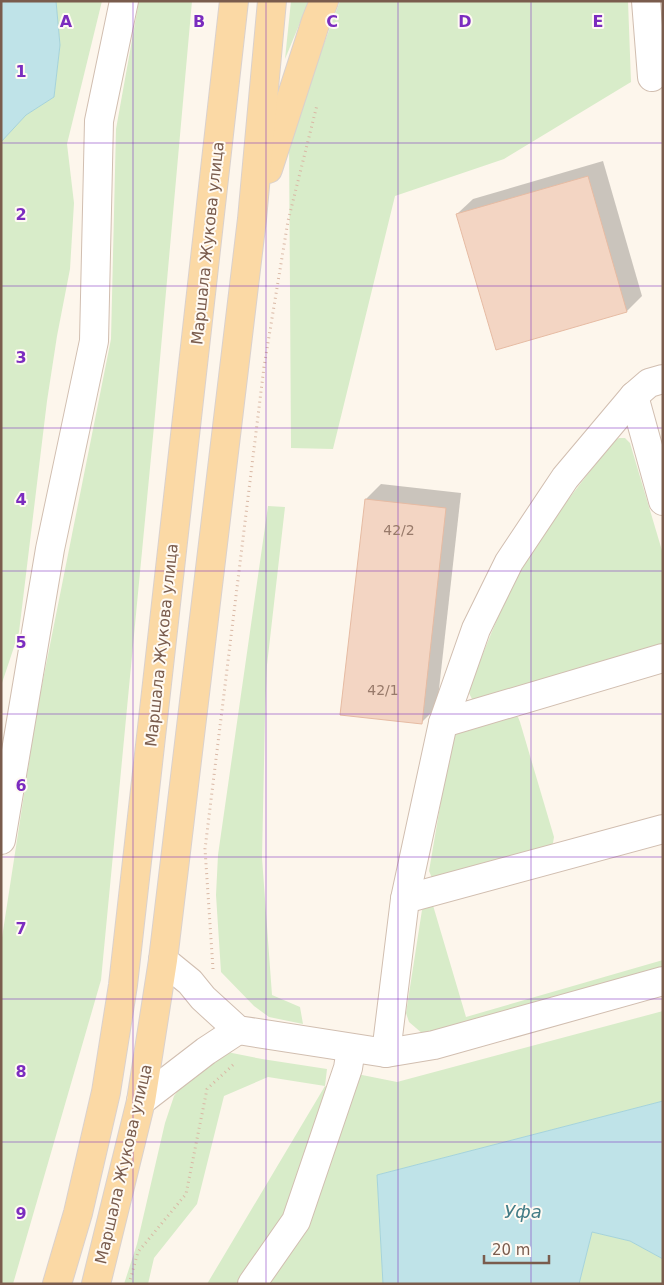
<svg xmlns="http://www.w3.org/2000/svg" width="664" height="1285" viewBox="0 0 664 1285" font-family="'DejaVu Sans',sans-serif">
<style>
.green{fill:#d8ecc9}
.water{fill:#bfe3e8;stroke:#a5d3da}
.shadow{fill:#0003}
.building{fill:#f3d5c3;stroke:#e6bba3}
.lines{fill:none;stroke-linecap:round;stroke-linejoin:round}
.minor-casing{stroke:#d1beb0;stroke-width:30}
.major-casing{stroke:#dad1cd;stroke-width:30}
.path{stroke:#d9b8a5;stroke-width:3;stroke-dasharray:1 4;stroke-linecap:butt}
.minor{stroke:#fff;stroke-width:28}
.major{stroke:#fbd9a5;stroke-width:28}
.grid{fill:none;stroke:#7b2cbf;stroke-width:1;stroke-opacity:0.55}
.labels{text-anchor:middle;stroke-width:4;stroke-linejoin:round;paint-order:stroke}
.number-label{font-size:14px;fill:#987a6a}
.street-label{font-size:16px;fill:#7a5c4d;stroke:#fffaf3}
.water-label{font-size:18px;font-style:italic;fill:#437c86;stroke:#fffaf3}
.grid-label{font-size:16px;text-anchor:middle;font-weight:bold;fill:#7b2cbf;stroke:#fffaf3;stroke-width:4;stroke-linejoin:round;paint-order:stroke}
</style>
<rect width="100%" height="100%" fill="#fdf6ec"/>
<g class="green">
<polygon points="56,1 102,1 67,144 74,203 70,269 57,336 47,401 19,632 1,686 1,142 26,115 54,97 60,45"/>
<polygon points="139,1 192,1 154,426 101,980 13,1284 1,1284 1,944 37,710 111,339 116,129"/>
<polygon points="291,1 309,1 285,59"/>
<polygon points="340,1 628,1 631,82 504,159 395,196 333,449 291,448 289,137"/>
<path d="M619,438H625L630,443L663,554V646L478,699H472L469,693L470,687C487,643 504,598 528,558C553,517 584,479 614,441Z"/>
<polygon points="268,506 285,507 267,665 265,716 262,858 272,995 300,1007 303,1024 269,1017 254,1006 221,972 216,895 218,855"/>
<polygon points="513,715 518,717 520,722 554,837 553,843 550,848 432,878 429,871 452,736 454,733"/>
<polygon points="432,902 466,1017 663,960 663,967 433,1034 423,1034 409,1022 406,1013 422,910"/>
<polygon points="663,1011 663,1101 377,1175 383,1284 207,1284 325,1086 268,1077 224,1096 197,1204 154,1258 148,1284 124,1284 137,1244 165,1123 174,1096 189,1077 227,1052 262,1059 327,1069 325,1086 347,1098 357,1074 397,1082"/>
<polygon points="592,1232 630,1241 663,1259 663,1284 579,1284"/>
</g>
<g class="water">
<polygon points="1,1 56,1 60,45 54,97 26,115 1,142"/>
<polygon points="663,1101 663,1259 630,1241 592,1232 579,1284 383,1284 377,1175"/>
</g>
<g class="shadow">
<polygon points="603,161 642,296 627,311 457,214 473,199"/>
<polygon points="381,484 461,493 437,707 421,723 366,499"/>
</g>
<g class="building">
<polygon points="588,176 627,312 496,350 456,214"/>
<polygon points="365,499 446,508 422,724 340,715"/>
</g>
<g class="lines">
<g class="minor-casing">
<g id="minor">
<polyline points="646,1 652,77"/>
<polyline points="634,396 663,501"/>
<polyline points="443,723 663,658"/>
<polyline points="1,840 50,549 94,341 99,121 124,1"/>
<polyline points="405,899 663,829"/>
<polyline points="163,960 190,982 203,998 238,1030 386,1053 434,1045 663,981"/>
<polyline points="386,1053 405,899 443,723 476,629 509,562 565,478 634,396 649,383 663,379"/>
<polyline points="141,1101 206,1051 238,1030"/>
<polyline points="252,1284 296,1221 348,1068 351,1049"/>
</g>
</g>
<g class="major-casing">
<g id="major">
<polyline points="268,169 316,21 324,1"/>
<polyline points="57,1284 78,1213 106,1092 123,985 234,1"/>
<polyline points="96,1284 141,1101 163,960 252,219 272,1"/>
</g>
</g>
<g class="path">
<polyline points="213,969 205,849 264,367 288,221 317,105"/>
<polyline points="129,1284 138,1252 186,1194 207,1089 234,1064"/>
</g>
<use href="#minor" class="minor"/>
<use href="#major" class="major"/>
</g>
<path class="grid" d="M133,1V1284M266,1V1284M398,1V1284M531,1V1284M1,143H663M1,286H663M1,428H663M1,571H663M1,714H663M1,857H663M1,999H663M1,1142H663"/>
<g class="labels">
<g class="number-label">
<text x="399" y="535">42/2</text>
<text x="383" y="695">42/1</text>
</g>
<g class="street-label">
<text transform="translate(207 243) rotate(-84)" y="6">Маршала Жукова улица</text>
<text transform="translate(161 645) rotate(-84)" y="6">Маршала Жукова улица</text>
<text transform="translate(123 1164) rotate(-77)" y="6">Маршала Жукова улица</text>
</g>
<g class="water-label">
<text x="523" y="1218">Уфа</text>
</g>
</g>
<g class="grid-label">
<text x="66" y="27">A</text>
<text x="199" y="27">B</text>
<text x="332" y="27">C</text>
<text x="465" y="27">D</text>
<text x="598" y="27">E</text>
<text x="21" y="77">1</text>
<text x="21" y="220">2</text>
<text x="21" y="363">3</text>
<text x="21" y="505">4</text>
<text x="21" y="648">5</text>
<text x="21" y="791">6</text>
<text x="21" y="934">7</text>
<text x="21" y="1077">8</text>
<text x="21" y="1219">9</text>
</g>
<rect width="664" height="1285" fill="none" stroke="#7a5c4d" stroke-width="5"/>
<path d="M484 1255v8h65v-8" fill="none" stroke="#7a5c4d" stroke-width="2.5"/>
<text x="492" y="1255" font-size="15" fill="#7a5c4d" stroke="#fffaf3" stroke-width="4" paint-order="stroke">20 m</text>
</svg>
